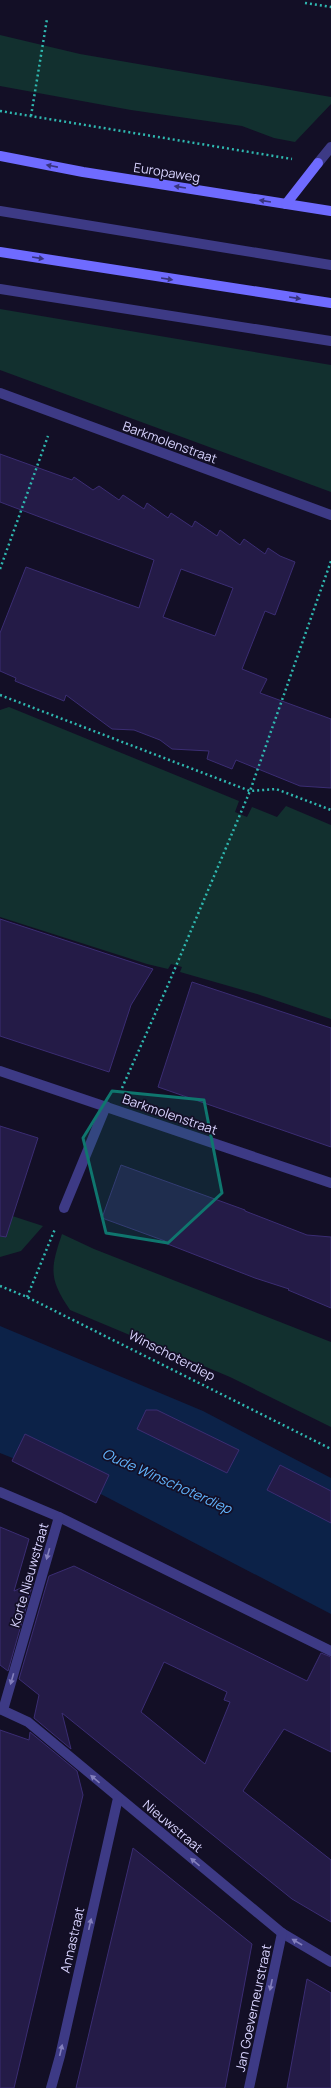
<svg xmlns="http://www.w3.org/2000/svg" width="331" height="2088" viewBox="0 0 331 2088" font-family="Manrope,sans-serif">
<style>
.green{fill:#12302f}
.water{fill:#0c2248}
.building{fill:#241b47;stroke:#3b2d73;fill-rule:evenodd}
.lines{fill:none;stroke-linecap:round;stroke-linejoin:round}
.path{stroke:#2fb8b0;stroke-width:2.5;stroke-dasharray:2 3;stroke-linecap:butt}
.lane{stroke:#3d3a85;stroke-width:10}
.street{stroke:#3d3a85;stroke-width:10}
.secondary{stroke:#6f6bff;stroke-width:10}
.oneway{fill:#38347d}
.oneway2{fill:#837fbc}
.marked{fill:#0f766e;fill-opacity:0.2;stroke:#0f766e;stroke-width:3;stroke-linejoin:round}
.labels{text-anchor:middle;stroke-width:3.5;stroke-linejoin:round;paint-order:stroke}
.street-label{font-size:13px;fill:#d9d4ff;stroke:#130f26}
.water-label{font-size:14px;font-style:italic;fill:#62b6ff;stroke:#130f26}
</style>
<rect width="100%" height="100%" fill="#130f26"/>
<g class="green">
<polygon points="0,35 80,54 331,97 331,104 295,142 274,138 242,126 131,110 0,86"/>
<polygon points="0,309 331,365 331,492 0,370"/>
<polygon points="9,707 239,801 235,812 247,817 252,807 277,817 286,806 331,825 331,1019 257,994 180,972 182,967 171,964 168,969 147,964 0,917 0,710"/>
<polygon points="0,1212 43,1226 21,1251 0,1257"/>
<path d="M62,1234L94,1249L331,1342V1427L230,1377L70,1310C49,1279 50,1269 62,1234Z"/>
</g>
<polygon class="water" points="0,1326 203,1411 331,1478 331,1614 95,1491 0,1453"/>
<g class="building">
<path d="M0,454L72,480L74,477L93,490L99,486L119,500L123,495L144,509L147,503L168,518L171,513L192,527L195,521L217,536L220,530L240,545L244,539L265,554L268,548L280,556L295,562L275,615L265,611L242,669L267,679L260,693L331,719V788L300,786L236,760L232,769L207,759L209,751L172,749L160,740L134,730L112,729L66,695L64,701L15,681L16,678L0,671V633L26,567L139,608L154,560L0,502ZM181,569L233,588L215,636L163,617Z"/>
<polygon points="0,919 153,969 131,1005 109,1072 0,1036"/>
<polygon points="192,982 331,1028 331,1147 158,1087"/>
<polygon points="0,1126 38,1138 6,1237 0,1236"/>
<polygon points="121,1165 245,1210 245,1211 307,1235 331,1237 331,1308 288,1290 289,1289 255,1278 165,1243 165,1241 102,1218"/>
<polygon points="146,1410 157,1410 239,1450 227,1473 137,1429"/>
<polygon points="25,1434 109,1475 96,1503 12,1461"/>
<polygon points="280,1465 331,1491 331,1523 267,1490"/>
<polygon points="0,1527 29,1539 14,1591 33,1583 8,1671 0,1665"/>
<path d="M74,1566L307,1681L321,1653L331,1657V1752L284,1729L243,1791L331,1860V1922L292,1899L62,1713L71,1749L34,1718L39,1695L19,1679L49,1576ZM164,1662L227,1692L224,1700L230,1702L205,1764L141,1712Z"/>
<polygon points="0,1730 29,1740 30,1732 77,1771 83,1795 14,2088 0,2088"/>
<polygon points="133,1848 252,1944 225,2088 76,2088"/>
<polygon points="307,1979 331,1993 331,2088 287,2088"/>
</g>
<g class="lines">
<g class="path">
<polyline points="305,3 331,7"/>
<polyline points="0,111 292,159"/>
<polyline points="31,116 47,19"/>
<polyline points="0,569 48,436"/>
<polyline points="0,695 250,791 276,789 331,810"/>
<polyline points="122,1088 168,985 250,791 331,561"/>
<polyline points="0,1286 27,1297 331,1449"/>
<polyline points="27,1297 55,1229"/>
</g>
<g class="lane">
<polyline points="318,163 331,147"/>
<polyline points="0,211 331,265"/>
<polyline points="64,1208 106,1106"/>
</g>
<g class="street">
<polyline points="0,289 331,341"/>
<polyline points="0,393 331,515"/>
<polyline points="0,1071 331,1183"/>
<polyline points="0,1492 59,1517 331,1651"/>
<polyline points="0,1709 28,1722 282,1933 331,1962"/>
<polyline points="3,1710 59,1517"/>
<polyline points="51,2088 60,2056 118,1798"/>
<polyline points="249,2088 282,1933"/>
</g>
<g class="secondary">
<polyline points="0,156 83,172 331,211"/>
<polyline points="286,204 318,163"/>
<polyline points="0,252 331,303"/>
</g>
</g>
<defs><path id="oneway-solid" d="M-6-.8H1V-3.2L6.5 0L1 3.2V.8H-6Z"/></defs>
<g class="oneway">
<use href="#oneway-solid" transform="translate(52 166) rotate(-169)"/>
<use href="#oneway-solid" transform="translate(180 187) rotate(-171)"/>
<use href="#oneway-solid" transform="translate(265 201) rotate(-171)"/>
<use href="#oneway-solid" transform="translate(38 258) rotate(9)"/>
<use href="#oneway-solid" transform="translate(167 279) rotate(9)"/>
<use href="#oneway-solid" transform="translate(295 298) rotate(9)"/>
</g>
<g class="oneway2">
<use href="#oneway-solid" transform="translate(48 1554) rotate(106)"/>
<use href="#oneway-solid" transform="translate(12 1679) rotate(106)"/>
<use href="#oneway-solid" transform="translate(95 1779) rotate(-140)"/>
<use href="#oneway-solid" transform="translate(195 1862) rotate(-140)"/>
<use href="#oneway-solid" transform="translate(90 1924) rotate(-77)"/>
<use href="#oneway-solid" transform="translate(297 1942) rotate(-150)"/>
<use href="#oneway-solid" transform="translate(271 1985) rotate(102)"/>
<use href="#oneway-solid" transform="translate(61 2050) rotate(-77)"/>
</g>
<path class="marked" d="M112,1091L204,1100L222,1193L168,1243L106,1233L83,1138Z"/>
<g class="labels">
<g class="street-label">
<text transform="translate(167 172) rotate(9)" y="5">Europaweg</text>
<text transform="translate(170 442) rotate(20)" y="5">Barkmolenstraat</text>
<text transform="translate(170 1114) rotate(19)" y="5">Barkmolenstraat</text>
<text transform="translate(172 1355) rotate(27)" y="5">Winschoterdiep</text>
<text transform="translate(29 1575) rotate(-74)" y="5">Korte Nieuwstraat</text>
<text transform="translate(173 1826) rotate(40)" y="5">Nieuwstraat</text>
<text transform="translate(72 1940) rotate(-77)" y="5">Annastraat</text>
<text transform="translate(253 2008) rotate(-78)" y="5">Jan Goeverneurstraat</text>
</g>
<g class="water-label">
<text transform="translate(167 1481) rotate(24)" y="5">Oude Winschoterdiep</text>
</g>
</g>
</svg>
